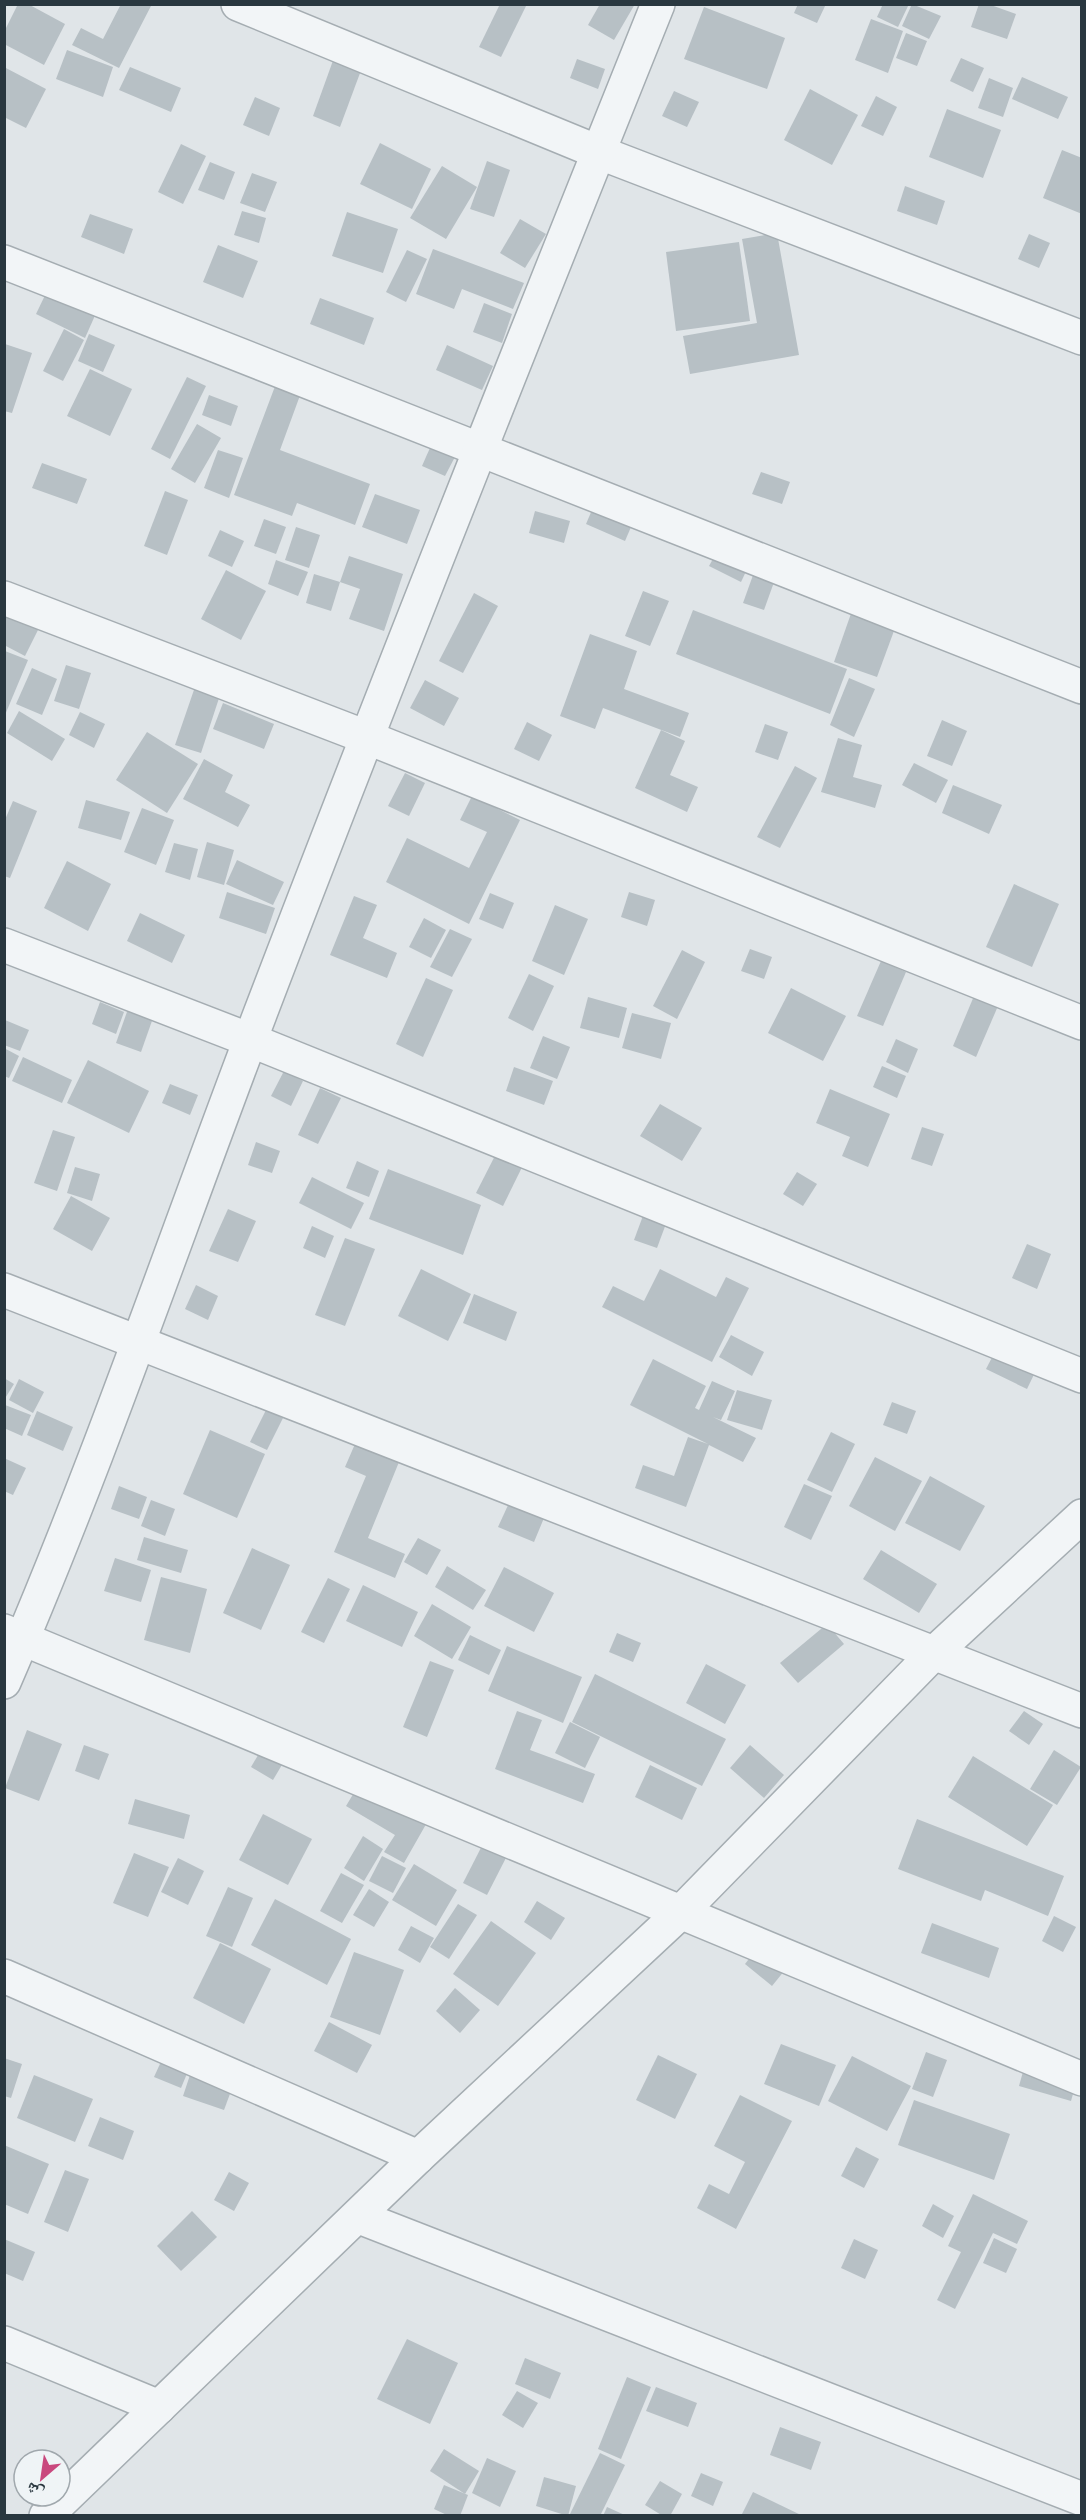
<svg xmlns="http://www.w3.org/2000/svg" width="1086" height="2520" viewBox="0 0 1086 2520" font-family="Cabin,'Noto Naskh Arabic',sans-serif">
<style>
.building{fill:#b7c0c5}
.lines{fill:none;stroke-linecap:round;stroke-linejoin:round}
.street-casing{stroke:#a5adb2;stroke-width:36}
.street{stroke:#f2f5f7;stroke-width:33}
</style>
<rect width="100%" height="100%" fill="#e0e5e8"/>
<g class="building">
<polygon points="18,4 28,4 65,24 44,65 4,44 4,32"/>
<polygon points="121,4 152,4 119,68 72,45 81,28 103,39"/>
<polygon points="500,4 527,4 501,57 479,47"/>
<polygon points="600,4 635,4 614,40 588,25"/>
<polygon points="798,4 826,4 817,23 794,13"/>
<polygon points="883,4 909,4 898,27 877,17"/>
<polygon points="912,4 941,16 929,39 902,26"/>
<polygon points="979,4 988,4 1016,14 1007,39 971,27"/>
<polygon points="704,7 785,38 767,89 684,59"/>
<polygon points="871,19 903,31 888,73 855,60"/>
<polygon points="906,33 927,41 917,66 896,58"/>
<polygon points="67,50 113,67 103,97 56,79"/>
<polygon points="335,55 363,65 340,127 313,116"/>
<polygon points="961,58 984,68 973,92 950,81"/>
<polygon points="577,59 605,69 598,89 570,78"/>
<polygon points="4,67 46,89 26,128 4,117"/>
<polygon points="130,67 181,88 171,112 119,90"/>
<polygon points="1022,77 1068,97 1058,119 1012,99"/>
<polygon points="989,78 1013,88 1003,117 978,108"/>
<polygon points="810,89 858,115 832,165 784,140"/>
<polygon points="674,91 699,102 687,127 662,116"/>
<polygon points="876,96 897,107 883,136 861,126"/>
<polygon points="255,97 280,108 269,136 243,125"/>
<polygon points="947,109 1001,130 983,178 929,157"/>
<polygon points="380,143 431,169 412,209 360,184"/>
<polygon points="181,144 206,156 183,204 158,192"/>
<polygon points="1062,150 1082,158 1082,214 1043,198"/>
<polygon points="487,161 510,170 494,217 470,209"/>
<polygon points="210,162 235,172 224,200 198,190"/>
<polygon points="442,166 477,187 446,239 410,218"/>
<polygon points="252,173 277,182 265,212 240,203"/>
<polygon points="905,186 945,201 937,225 897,211"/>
<polygon points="242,211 266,218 259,243 234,235"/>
<polygon points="347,212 398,229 383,273 332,256"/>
<polygon points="90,214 133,229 124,254 81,237"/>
<polygon points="520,219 546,234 525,268 500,253"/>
<polygon points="777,233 799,355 690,374 683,336 757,323 742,239"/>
<polygon points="1029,234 1050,243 1039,268 1018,259"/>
<polygon points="739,242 750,321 676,331 666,252"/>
<polygon points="218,245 258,261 243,298 203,282"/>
<polygon points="433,249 524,283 513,309 462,289 454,309 416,294"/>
<polygon points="407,250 427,259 406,302 386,292"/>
<polygon points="49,287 97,311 85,338 36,314"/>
<polygon points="320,298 374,318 364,345 310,324"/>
<polygon points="484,303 512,314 502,343 473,332"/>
<polygon points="64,329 84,340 63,381 43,371"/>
<polygon points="89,334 115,345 103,372 78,361"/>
<polygon points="5,344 32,353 12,413 4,411"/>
<polygon points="447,345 493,366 482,390 436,370"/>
<polygon points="90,369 132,389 110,436 67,416"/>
<polygon points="187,377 206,386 170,459 151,449"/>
<polygon points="277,381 302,390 280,450 370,484 355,525 297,503 292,516 234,495"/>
<polygon points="209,395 238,406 231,426 202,415"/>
<polygon points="197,424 221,438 195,483 171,469"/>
<polygon points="433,441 457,453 445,476 422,466"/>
<polygon points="218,450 243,458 229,498 204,488"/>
<polygon points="42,463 87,479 77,504 32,488"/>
<polygon points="761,472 790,482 782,504 752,494"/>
<polygon points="165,491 188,500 167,555 144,546"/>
<polygon points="375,494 420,510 407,544 362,527"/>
<polygon points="595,503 634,520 625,541 586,524"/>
<polygon points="535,511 570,521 564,543 529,533"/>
<polygon points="264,519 286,527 276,554 254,546"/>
<polygon points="296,527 320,535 309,568 285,560"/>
<polygon points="220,530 244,541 232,567 208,556"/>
<polygon points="718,550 749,565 741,582 709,566"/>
<polygon points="349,556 403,574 384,631 349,619 360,589 340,582"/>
<polygon points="276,560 308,572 298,596 268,584"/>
<polygon points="757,564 778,571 764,610 743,603"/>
<polygon points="226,570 266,591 241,640 201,619"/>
<polygon points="314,574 340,582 331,611 306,603"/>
<polygon points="643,591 669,601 650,646 625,636"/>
<polygon points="474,593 498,606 463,673 439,661"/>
<polygon points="854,605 898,620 877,677 834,662"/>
<polygon points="693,610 847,669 830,714 676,654"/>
<polygon points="4,611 45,616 25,656 4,645"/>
<polygon points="590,634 637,651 624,689 689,713 680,737 603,708 595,729 560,716"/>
<polygon points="5,651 28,660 5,715 4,654"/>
<polygon points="66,665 91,673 79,709 54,701"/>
<polygon points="32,668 57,679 42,715 16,704"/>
<polygon points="849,678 875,689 854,737 830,725"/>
<polygon points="425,680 459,698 444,726 410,708"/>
<polygon points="197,681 222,689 201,753 175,745"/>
<polygon points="223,703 274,724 264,749 213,729"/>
<polygon points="19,711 65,739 52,761 7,733"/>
<polygon points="80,712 105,724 94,748 69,735"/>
<polygon points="942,720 967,731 952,766 927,756"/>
<polygon points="527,722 552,735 539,761 514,749"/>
<polygon points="765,724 788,732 778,760 755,752"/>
<polygon points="661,730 685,741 670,775 698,787 687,812 635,788"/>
<polygon points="147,732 198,764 167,813 116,780"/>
<polygon points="838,738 862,745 853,777 882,785 875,808 821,792"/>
<polygon points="204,759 233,775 225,792 250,805 238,827 183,799"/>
<polygon points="914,763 948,780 936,803 902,785"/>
<polygon points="795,766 817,778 780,848 757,837"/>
<polygon points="405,773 425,783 409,816 388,806"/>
<polygon points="953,785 1002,805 989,834 942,813"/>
<polygon points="472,796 520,820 469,924 386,882 407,838 469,868 487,832 460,820"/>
<polygon points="86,800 130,812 121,840 78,828"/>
<polygon points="13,801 37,811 10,878 4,876 4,822"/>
<polygon points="142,808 174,820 156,865 124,852"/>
<polygon points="207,842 234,850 224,885 197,877"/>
<polygon points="174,843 198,849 190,880 165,872"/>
<polygon points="237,860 284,882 273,905 226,884"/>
<polygon points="67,861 111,884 88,931 44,908"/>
<polygon points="1014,884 1059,904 1032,967 986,947"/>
<polygon points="227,892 275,908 266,934 219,918"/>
<polygon points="629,892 655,900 647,926 621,917"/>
<polygon points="490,893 514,903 503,929 479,919"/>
<polygon points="354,896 377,905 363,938 397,953 387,978 330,955"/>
<polygon points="555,905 588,919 564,975 532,961"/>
<polygon points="140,913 185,935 172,963 127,941"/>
<polygon points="424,918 446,930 431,958 409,947"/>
<polygon points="450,929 472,939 452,977 430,967"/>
<polygon points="750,949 772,957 764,979 741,971"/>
<polygon points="682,950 705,962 677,1019 653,1006"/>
<polygon points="881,961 906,972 883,1026 857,1016"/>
<polygon points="529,974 554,986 533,1031 508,1018"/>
<polygon points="426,978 453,990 423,1057 396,1044"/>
<polygon points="791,988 846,1016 823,1061 768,1033"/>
<polygon points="974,996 998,1006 976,1057 953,1046"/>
<polygon points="588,997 627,1008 619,1038 580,1028"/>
<polygon points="100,1002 124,1012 116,1034 92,1024"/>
<polygon points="128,1009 153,1018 141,1052 116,1043"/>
<polygon points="632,1013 671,1023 661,1059 622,1048"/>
<polygon points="5,1020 29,1030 20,1051 4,1045"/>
<polygon points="543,1036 570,1047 557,1079 530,1068"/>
<polygon points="896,1039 918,1049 908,1073 886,1062"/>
<polygon points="4,1048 19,1056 9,1078 4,1076"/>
<polygon points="23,1057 72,1080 62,1103 12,1081"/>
<polygon points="88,1060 149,1091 129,1133 67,1103"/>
<polygon points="882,1066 906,1076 897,1098 873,1087"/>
<polygon points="514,1067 553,1081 544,1105 506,1091"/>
<polygon points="284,1071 303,1081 291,1106 271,1096"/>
<polygon points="170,1084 198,1095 190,1115 162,1103"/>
<polygon points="320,1088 341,1098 318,1144 298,1135"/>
<polygon points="830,1089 890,1114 868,1167 842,1156 850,1137 816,1123"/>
<polygon points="660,1104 702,1128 682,1161 640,1136"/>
<polygon points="922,1127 944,1134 932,1166 911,1159"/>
<polygon points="53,1130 75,1137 57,1191 34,1183"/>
<polygon points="256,1142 280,1151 272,1173 248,1165"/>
<polygon points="502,1142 528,1155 503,1206 476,1193"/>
<polygon points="357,1161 379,1171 369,1197 346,1188"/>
<polygon points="75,1167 100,1174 92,1201 67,1193"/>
<polygon points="388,1169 481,1205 463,1255 369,1219"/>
<polygon points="797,1172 817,1184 803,1206 783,1194"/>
<polygon points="312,1177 364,1203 351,1229 299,1203"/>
<polygon points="71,1196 110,1218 92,1251 53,1229"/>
<polygon points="228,1209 256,1221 238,1262 209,1251"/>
<polygon points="644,1213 667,1221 657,1248 634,1240"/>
<polygon points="312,1226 334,1236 325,1258 303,1248"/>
<polygon points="345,1238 375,1249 345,1326 315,1315"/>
<polygon points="1027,1244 1051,1254 1037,1289 1012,1278"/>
<polygon points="421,1269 471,1294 448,1341 398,1316"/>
<polygon points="660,1269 716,1297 726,1277 749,1288 712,1362 602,1307 613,1286 644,1301"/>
<polygon points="196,1285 218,1296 208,1320 185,1309"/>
<polygon points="474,1294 517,1312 506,1341 463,1323"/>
<polygon points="731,1335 764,1352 752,1376 719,1357"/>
<polygon points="1000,1342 1040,1362 1027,1389 986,1369"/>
<polygon points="653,1359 706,1386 695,1408 699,1410 712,1381 735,1391 721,1420 713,1417 756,1438 743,1462 709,1445 686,1507 635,1488 643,1465 674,1476 688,1437 708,1444 630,1405"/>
<polygon points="4,1378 14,1384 4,1400"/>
<polygon points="19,1379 44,1392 33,1413 9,1400"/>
<polygon points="737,1390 772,1400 762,1430 727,1420"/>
<polygon points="892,1402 916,1411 907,1434 883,1425"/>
<polygon points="5,1405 31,1415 22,1436 4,1428"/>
<polygon points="266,1410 283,1418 267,1450 250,1442"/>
<polygon points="37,1411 73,1427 63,1451 27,1435"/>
<polygon points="210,1430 265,1454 237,1518 183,1494"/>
<polygon points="831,1432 855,1444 832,1492 807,1480"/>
<polygon points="355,1444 399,1462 368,1538 405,1554 395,1578 334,1552 366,1476 345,1467"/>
<polygon points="875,1457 922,1481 895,1531 849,1506"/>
<polygon points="4,1458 26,1468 13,1495 4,1491"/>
<polygon points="930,1476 985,1506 960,1551 905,1523"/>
<polygon points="804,1484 832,1496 811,1540 784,1527"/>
<polygon points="119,1486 147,1497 139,1519 111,1509"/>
<polygon points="151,1500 175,1509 165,1536 141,1526"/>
<polygon points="509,1503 544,1518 534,1542 498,1527"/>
<polygon points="144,1537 188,1550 181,1573 137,1560"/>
<polygon points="418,1538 441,1550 427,1575 404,1562"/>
<polygon points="252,1548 290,1565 261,1630 223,1613"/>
<polygon points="881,1550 937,1584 919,1613 863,1579"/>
<polygon points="115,1558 151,1570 141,1602 104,1591"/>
<polygon points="447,1566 486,1590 473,1610 435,1587"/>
<polygon points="504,1567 554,1593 534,1632 484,1606"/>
<polygon points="161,1577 207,1589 190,1653 144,1640"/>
<polygon points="328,1578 350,1589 324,1643 301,1632"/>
<polygon points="363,1585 418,1612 402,1647 346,1621"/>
<polygon points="432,1604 471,1627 452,1659 414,1636"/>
<polygon points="827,1624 844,1644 798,1683 780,1663"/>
<polygon points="617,1633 641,1643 633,1662 609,1652"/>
<polygon points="470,1635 501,1650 489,1675 458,1660"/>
<polygon points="507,1646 582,1677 563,1723 488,1691"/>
<polygon points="430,1661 454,1670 427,1737 403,1727"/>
<polygon points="706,1664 746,1685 725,1724 686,1703"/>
<polygon points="595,1674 726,1739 702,1786 572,1722"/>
<polygon points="517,1711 542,1720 530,1750 595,1774 583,1803 495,1769"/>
<polygon points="1024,1711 1043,1724 1029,1745 1009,1731"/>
<polygon points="570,1722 600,1737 585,1768 555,1753"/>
<polygon points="27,1730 62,1744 39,1801 5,1788"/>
<polygon points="84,1745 109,1754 99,1780 75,1771"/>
<polygon points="264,1745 286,1758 273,1780 251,1767"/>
<polygon points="750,1745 784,1775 764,1798 730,1768"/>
<polygon points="1054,1750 1081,1767 1057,1805 1030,1789"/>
<polygon points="973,1756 1053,1805 1027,1846 948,1797"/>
<polygon points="650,1765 697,1788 682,1820 635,1797"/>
<polygon points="361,1781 429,1819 404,1863 384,1852 395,1835 346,1806"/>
<polygon points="135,1799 190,1815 184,1839 128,1824"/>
<polygon points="263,1814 312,1839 288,1885 239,1860"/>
<polygon points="917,1819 1064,1876 1048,1916 985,1890 981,1901 898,1869"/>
<polygon points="488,1834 512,1846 487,1895 463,1883"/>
<polygon points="363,1836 383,1849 364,1881 344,1868"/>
<polygon points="134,1853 169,1867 148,1917 113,1903"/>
<polygon points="382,1856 406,1868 393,1893 369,1881"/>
<polygon points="178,1858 204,1871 188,1905 161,1892"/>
<polygon points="414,1864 457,1890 436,1926 392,1900"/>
<polygon points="341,1873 364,1885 342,1923 320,1911"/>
<polygon points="228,1887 253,1898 232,1947 206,1936"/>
<polygon points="369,1889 389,1902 374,1927 353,1915"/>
<polygon points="275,1899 351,1939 327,1985 251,1945"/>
<polygon points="537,1901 565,1918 551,1940 524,1922"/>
<polygon points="458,1904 477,1915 449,1959 430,1947"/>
<polygon points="1054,1916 1076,1927 1063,1952 1042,1941"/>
<polygon points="491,1921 536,1953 498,2006 453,1974"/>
<polygon points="932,1923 999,1948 989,1978 921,1953"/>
<polygon points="411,1926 434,1938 420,1963 398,1950"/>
<polygon points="762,1942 789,1965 772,1986 745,1964"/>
<polygon points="220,1943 271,1969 244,2024 193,1998"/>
<polygon points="354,1952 404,1970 380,2035 330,2017"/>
<polygon points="455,1988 480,2010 460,2033 436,2011"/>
<polygon points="329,2022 372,2045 357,2073 314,2051"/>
<polygon points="781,2044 836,2065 819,2106 764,2084"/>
<polygon points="926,2052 947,2060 933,2097 912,2089"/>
<polygon points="165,2053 191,2064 181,2088 154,2077"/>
<polygon points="658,2055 697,2074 675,2119 636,2100"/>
<polygon points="852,2056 911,2086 887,2131 828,2101"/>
<polygon points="4,2058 22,2064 11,2098 4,2096"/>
<polygon points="1026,2061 1078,2076 1071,2101 1019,2086"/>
<polygon points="192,2069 234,2083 224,2110 183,2096"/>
<polygon points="34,2075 93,2099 75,2142 17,2118"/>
<polygon points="740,2095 792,2121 736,2229 697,2208 709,2184 729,2194 745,2162 714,2146"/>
<polygon points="914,2100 1010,2134 994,2180 898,2145"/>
<polygon points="100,2117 134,2131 123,2160 88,2146"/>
<polygon points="4,2145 49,2164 28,2214 4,2204"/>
<polygon points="856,2147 879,2159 864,2188 841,2176"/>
<polygon points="65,2170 89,2179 68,2232 44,2222"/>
<polygon points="229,2172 249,2183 234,2211 214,2200"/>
<polygon points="973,2194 1028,2221 1017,2244 993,2233 955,2309 937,2300 961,2252 948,2246"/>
<polygon points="933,2204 954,2216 943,2238 922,2226"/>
<polygon points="192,2211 217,2237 181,2271 157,2246"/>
<polygon points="994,2238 1017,2249 1006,2273 983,2263"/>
<polygon points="4,2239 35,2252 23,2281 4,2273"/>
<polygon points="854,2239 878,2250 865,2279 841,2268"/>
<polygon points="407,2339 458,2363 430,2424 377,2399"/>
<polygon points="525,2358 561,2373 550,2399 515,2384"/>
<polygon points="627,2377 651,2387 621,2459 598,2449"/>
<polygon points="656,2387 697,2403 688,2427 646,2411"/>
<polygon points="517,2391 538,2403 523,2428 502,2415"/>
<polygon points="780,2427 821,2442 811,2470 770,2455"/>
<polygon points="444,2449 479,2471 465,2494 430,2471"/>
<polygon points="600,2453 625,2465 600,2516 569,2516"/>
<polygon points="487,2458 516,2471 500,2507 472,2493"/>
<polygon points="701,2473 723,2482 713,2506 691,2496"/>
<polygon points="544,2477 576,2486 568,2516 536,2506"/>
<polygon points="660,2481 682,2494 670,2516 663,2516 645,2505"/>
<polygon points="444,2485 468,2495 460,2516 449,2516 434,2509"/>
<polygon points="753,2492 803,2516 741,2516"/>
<polygon points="607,2507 627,2516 603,2516"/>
</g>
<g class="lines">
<g class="street-casing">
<g id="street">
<polyline points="238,4 598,152 1082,338"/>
<polyline points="4,262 1082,687"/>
<polyline points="4,598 366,737 1082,1023"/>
<polyline points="4,945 250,1040 1082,1376"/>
<polyline points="4,1290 1082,1711"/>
<polyline points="4,1631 1082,2079"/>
<path d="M4,1682C99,1463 175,1237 260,1014C389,676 523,340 658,4"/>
<polyline points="4,1976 418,2157"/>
<polyline points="359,2217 1082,2499"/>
<polyline points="4,2343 159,2407"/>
<polyline points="46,2516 418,2157 680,1913 934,1653 1082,1516"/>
</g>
</g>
<use href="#street" class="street"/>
</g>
<rect width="1086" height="2520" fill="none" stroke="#29373f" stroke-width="12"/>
<g transform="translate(42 2478) rotate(209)"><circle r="28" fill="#eff4f6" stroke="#a0a8ad" stroke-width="1.5"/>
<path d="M0-4.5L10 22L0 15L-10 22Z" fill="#c9497e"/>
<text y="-9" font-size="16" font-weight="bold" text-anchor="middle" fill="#29373f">ش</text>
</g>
</svg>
